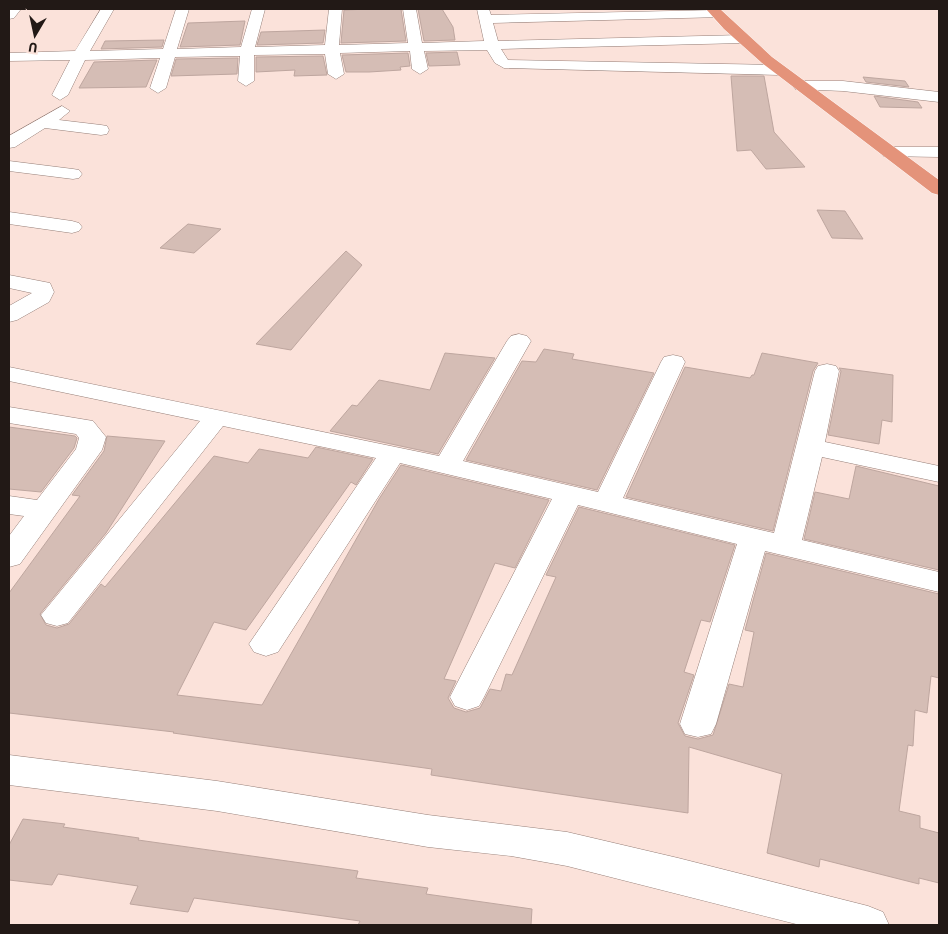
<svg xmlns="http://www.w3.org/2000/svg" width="948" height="934" viewBox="0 0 948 934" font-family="'Source Sans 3',sans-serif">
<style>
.building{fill:#d5bdb5;stroke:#bea69f}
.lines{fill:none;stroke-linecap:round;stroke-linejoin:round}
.minor-casing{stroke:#967f78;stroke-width:1}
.trunk-casing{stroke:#fff;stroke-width:1}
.minor{fill:#fff;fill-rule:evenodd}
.trunk{fill:#e4937a;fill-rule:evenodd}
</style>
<rect width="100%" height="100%" fill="#fbe2da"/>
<g class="building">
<polygon points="371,9 401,9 406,41 341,43 344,10"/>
<polygon points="418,9 442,9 453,27 455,40 424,41"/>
<polygon points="245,21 240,45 180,47 188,23"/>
<polygon points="325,30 323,43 257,45 261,32"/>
<polygon points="164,40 162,47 101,49 105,41"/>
<polygon points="457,52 460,65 429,66 426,53"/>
<polygon points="408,53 410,66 400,67 401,70 369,72 346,72 342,55"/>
<polygon points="323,56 327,75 294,76 295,70 256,72 256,57"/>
<polygon points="238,58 237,74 171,76 176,59"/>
<polygon points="157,60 146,87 79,88 94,62"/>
<polygon points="731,76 764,76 774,132 805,167 766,169 751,150 737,151"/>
<polygon points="863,77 905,81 909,87 866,82"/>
<polygon points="874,96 918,102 922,108 880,107"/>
<polygon points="817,210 845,211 863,239 832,238"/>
<polygon points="188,224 221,229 194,253 160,248"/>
<polygon points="346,251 362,265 291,350 256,344"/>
<polygon points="544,349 574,354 572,359 654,373 597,490 466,460 522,361 536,362"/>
<polygon points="445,353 495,358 438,454 330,431 352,405 357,406 379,380 430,390"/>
<polygon points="762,353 818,363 813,371 773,531 626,497 685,367 750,378 752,375 754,375"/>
<polygon points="839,368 893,375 892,422 882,420 879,444 828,435 841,371"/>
<polygon points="9,427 75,436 77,438 74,448 41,492 9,489"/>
<polygon points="107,436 165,441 106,533 40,614 46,625 57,628 69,624 101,584 105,587 214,456 248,463 259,449 308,458 316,447 373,459 356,485 351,482 246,630 214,622 177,695 262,705 379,499 401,465 549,500 515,568 495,563 444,679 456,681 448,698 454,708 466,712 480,708 490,689 501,691 506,674 512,675 556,577 546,575 579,507 735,545 710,622 701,620 684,672 694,675 678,723 685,736 698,739 713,735 729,684 743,687 754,632 745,630 766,553 939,594 939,678 931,676 927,713 915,710 913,746 908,745 899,811 920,816 920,828 939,833 939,883 919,878 919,884 820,859 819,867 767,853 782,774 689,747 688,813 431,775 432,769 173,733 174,732 9,713 9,593 80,496 72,495 104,451"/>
<polygon points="856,466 939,486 939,570 804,539 815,492 849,499"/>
<polygon points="23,819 65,824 63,827 139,838 138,840 358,871 356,878 428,888 426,894 532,909 531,925 358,925 360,921 194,898 188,912 130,904 138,886 58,874 52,885 9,880 9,845"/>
</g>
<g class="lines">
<g class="minor-casing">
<g id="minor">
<polygon points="9,9 21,9 14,18 9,19"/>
<polygon points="101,9 114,9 90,51 163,49 176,9 189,9 177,49 241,47 252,9 265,9 255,47 325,45 329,9 342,9 339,45 408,43 403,9 416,9 422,43 484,41 477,9 489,9 491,15 717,10 722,11 724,14 722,17 493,23 498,41 743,35 750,39 743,43 501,49 508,60 779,65 787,70 779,75 504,68 495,63 487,50 424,51 428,69 420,74 412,69 410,51 340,53 344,74 336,79 328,74 325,54 254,55 254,81 246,86 238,81 240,56 175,57 166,88 158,93 150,88 160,58 85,60 68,95 60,100 52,95 70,60 9,61 9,53 75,51"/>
<polygon points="801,81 843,81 939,92 939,102 843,91 795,89 793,86"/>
<polygon points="62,106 70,111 59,120 101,125 107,126 109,130 107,134 101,135 45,128 15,147 9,148 9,136"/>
<polygon points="889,147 939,147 939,157 883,156 880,152 883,148"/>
<polygon points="9,161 73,169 79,170 82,174 79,178 73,179 9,171"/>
<polygon points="9,212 72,221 79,223 82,227 79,231 72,233 9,224"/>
<polygon points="9,275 50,283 54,292 49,302 17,320 9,322 9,306 32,293 9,288"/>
<polygon points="519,334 527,336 531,341 463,461 598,492 661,362 664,357 673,355 682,357 685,362 623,498 774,533 815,371 818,366 827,364 836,366 839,371 825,442 939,466 939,482 822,457 802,540 939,572 939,592 765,551 716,724 711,734 698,737 685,734 680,724 737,544 578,505 484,697 479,706 467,710 455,706 450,697 552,499 400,463 278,652 266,656 254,652 249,644 376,458 223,426 68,623 57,626 46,623 41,615 200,421 9,381 9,367 439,456 507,341 511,336"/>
<polygon points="9,407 93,421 106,437 102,450 20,564 9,567 9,536 24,516 9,514 9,496 37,500 76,449 79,438 76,434 9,423"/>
<polygon points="9,755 217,781 428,815 567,832 678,858 868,906 883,912 889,925 800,925 567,866 511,856 428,847 217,811 9,785"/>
</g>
</g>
<g class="trunk-casing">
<polygon id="trunk" points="706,9 720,9 772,57 939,180 939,195 932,193 762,63 724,29"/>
</g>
<use href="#minor" class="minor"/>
<use href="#trunk" class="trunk"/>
</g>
<rect width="948" height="934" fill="none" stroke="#221916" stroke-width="20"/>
<g transform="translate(35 35) rotate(189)" stroke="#fbe2da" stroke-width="4" paint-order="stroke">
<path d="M0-4L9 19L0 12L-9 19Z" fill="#221916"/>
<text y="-8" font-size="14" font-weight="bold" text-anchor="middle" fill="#221916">U</text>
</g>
</svg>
